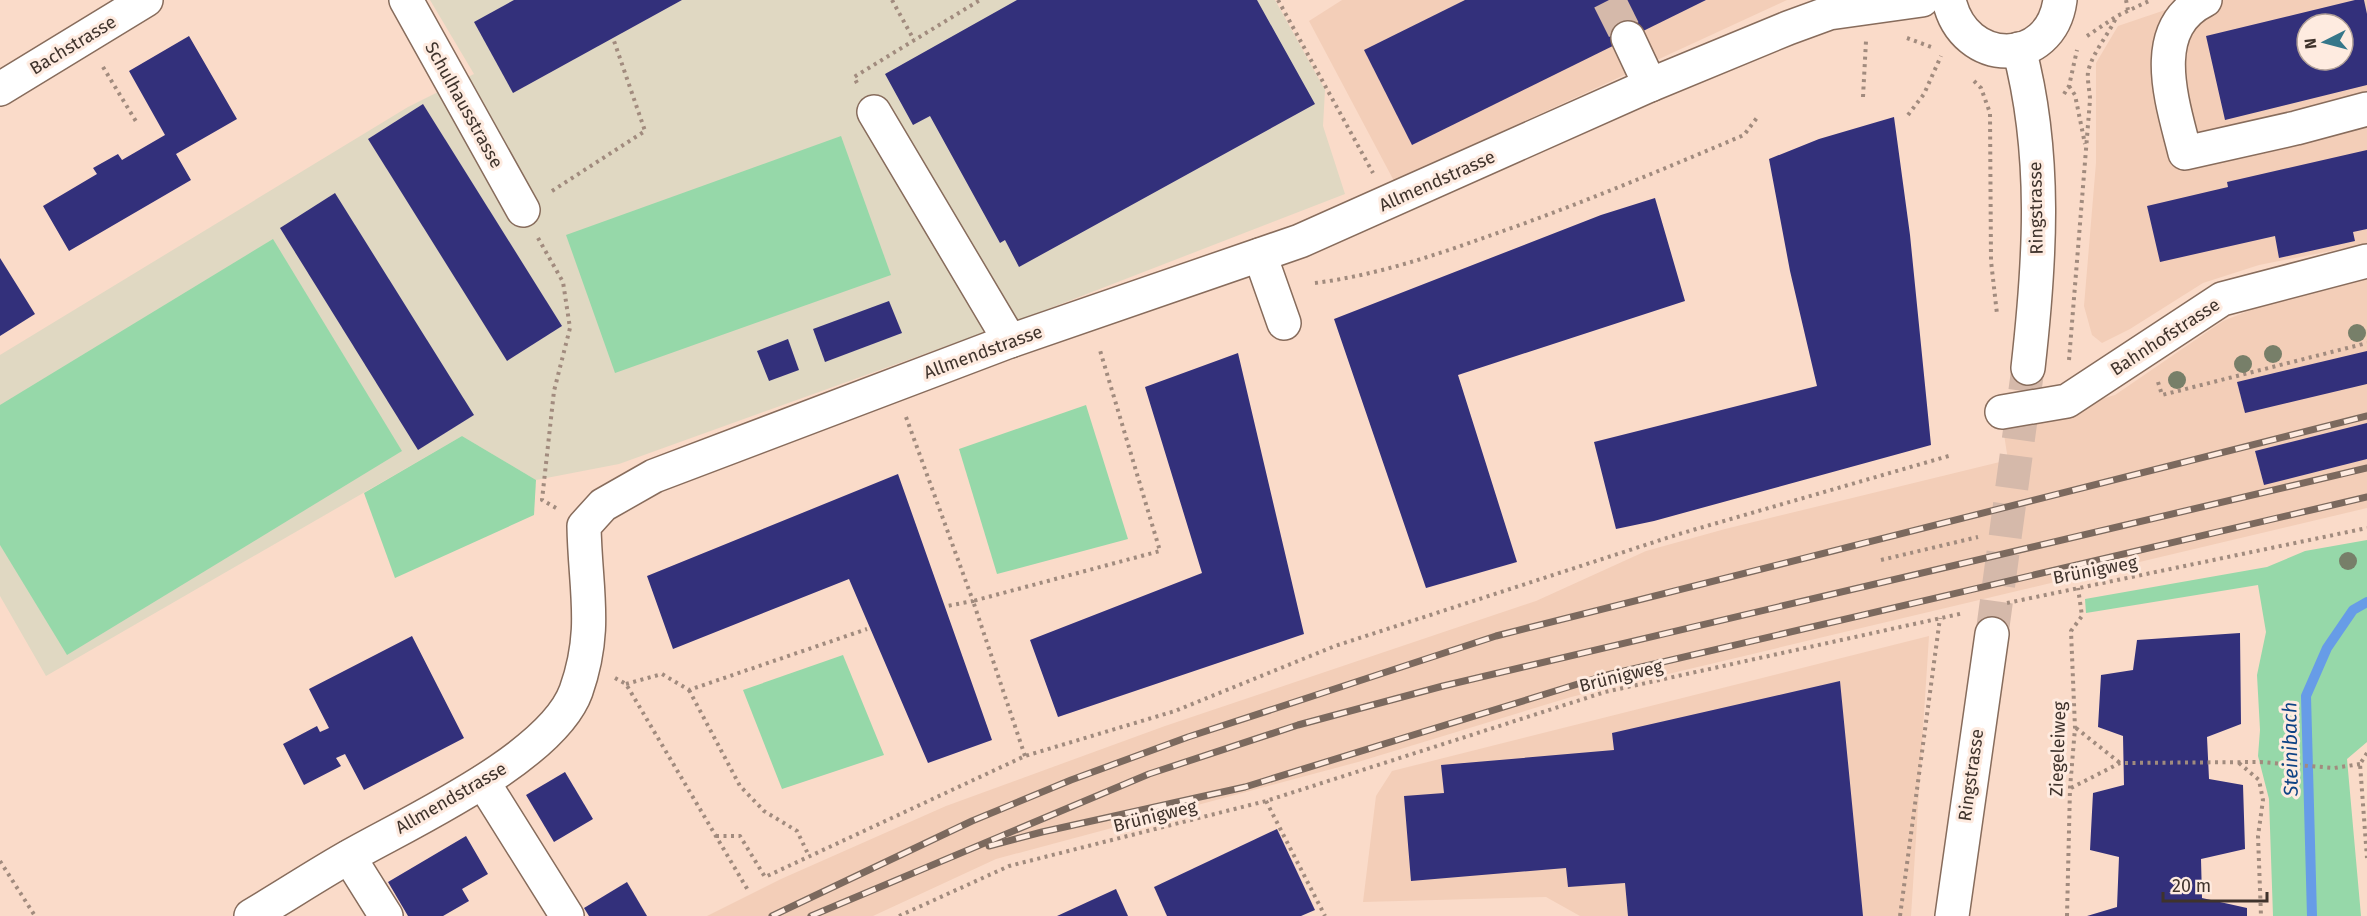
<svg xmlns="http://www.w3.org/2000/svg" width="2367" height="916" viewBox="0 0 2367 916" font-family="'Fira Sans',sans-serif">
<style>
.built{fill:#f3ceb8;fill-rule:evenodd}
.education{fill:#e0d8c2}
.green{fill:#96d8a9}
.lines{fill:none;stroke-linecap:round;stroke-linejoin:round}
.stream{stroke:#679ce7;stroke-width:10}
.building{fill:#33307b;fill-rule:evenodd}
.minor-tunnel{stroke:#d5b9aa;stroke-width:33;stroke-dasharray:33 16;stroke-linecap:butt}
.major-tunnel{stroke:#d5b9aa;stroke-width:33;stroke-dasharray:33 16;stroke-linecap:butt}
.minor-casing{stroke:#876c5c;stroke-width:36}
.major-casing{stroke:#876c5c;stroke-width:36}
.path{stroke:#a18b7e;stroke-width:4;stroke-dasharray:3 4.5;stroke-linecap:butt}
.minor{stroke:#fff;stroke-width:33}
.major{stroke:#fff;stroke-width:33}
.rail-casing{stroke:#7b695e;stroke-width:7}
.rail{stroke:#feebe0;stroke-width:4.5;stroke-dasharray:14;stroke-linecap:butt}
.tree{fill:#777f69}
.labels{text-anchor:middle;stroke-width:6;stroke-linejoin:round;paint-order:stroke}
.street-label{font-size:18px;fill:#3f332c;stroke:#feebe0}
.water-label{font-size:20px;font-style:italic;fill:#0e4385;stroke:#feebe0}
</style>
<rect width="100%" height="100%" fill="#fadbc9"/>
<g class="built">
<polygon points="1342,0 1787,0 1394,181 1309,21"/>
<path d="M2187,0H2367V244L2259,265L2203,283L2130,329L2102,343L2092,335L2084,306L2096,163V63L2118,26L2177,6ZM2307,24H2343V60H2307Z"/>
<polygon points="2367,279 2367,508 1571,697 1358,762 996,859 873,916 707,916 781,879 946,806 1165,726 1536,601 1646,551 1725,529 2008,460 2003,428 2115,395 2223,321 2268,303"/>
<polygon points="1929,636 1911,916 1580,916 1546,897 1363,902 1376,796 1392,771"/>
</g>
<polygon class="education" points="430,0 1275,0 1325,90 1323,126 1345,194 1030,316 619,464 536,480 462,436 46,676 0,596 0,355 408,107 474,74"/>
<g class="green">
<polygon points="841,136 891,275 615,373 566,235"/>
<polygon points="273,239 402,451 67,655 0,545 0,405"/>
<polygon points="1086,405 1128,539 997,574 959,449"/>
<polygon points="462,436 536,480 534,515 395,578 364,493"/>
<polygon points="2367,540 2367,742 2347,759 2361,916 2273,916 2269,799 2258,756 2260,730 2257,675 2266,632 2258,585 2086,613 2085,599 2267,567 2305,551"/>
<polygon points="843,655 884,755 782,789 743,690"/>
</g>
<g class="lines">
<polyline class="stream" points="2312,916 2306,696 2327,648 2353,610 2367,602"/>
</g>
<g class="building">
<polygon points="514,0 682,0 513,93 474,22"/>
<polygon points="1017,0 1257,0 1315,104 1019,267 1005,240 1000,243 930,116 913,125 885,74"/>
<polygon points="1465,0 1706,0 1412,145 1364,50"/>
<path d="M2355,0H2364L2367,14V85L2225,120L2206,36ZM2307,24H2343V60H2307Z"/>
<polygon points="189,36 237,119 176,154 191,180 69,251 43,206 97,174 93,168 118,154 122,160 165,135 129,71"/>
<polygon points="423,104 562,326 507,361 368,139"/>
<polygon points="1894,117 1910,235 1931,445 1654,521 1616,529 1594,442 1817,386 1790,271 1769,159 1819,139"/>
<polygon points="2367,150 2367,229 2353,232 2355,241 2279,258 2275,236 2160,262 2147,206 2228,187 2227,182"/>
<polygon points="335,193 474,415 418,450 280,228"/>
<polygon points="1655,198 1685,301 1458,375 1517,562 1426,588 1334,319 1601,215"/>
<polygon points="0,258 35,314 0,336"/>
<polygon points="889,301 902,333 825,362 813,329"/>
<polygon points="788,339 799,370 769,381 757,351"/>
<polygon points="2367,351 2367,384 2245,413 2237,382"/>
<polygon points="1238,353 1304,634 1058,717 1030,640 1202,573 1145,387"/>
<polygon points="2367,423 2367,459 2264,485 2255,451"/>
<polygon points="898,474 992,740 928,763 849,579 673,649 647,576"/>
<polygon points="2240,633 2241,724 2207,737 2209,779 2243,785 2245,849 2201,859 2202,898 2247,908 2247,916 2087,916 2117,907 2119,857 2090,850 2093,793 2124,785 2123,736 2098,727 2101,675 2133,670 2137,640"/>
<polygon points="412,636 464,738 364,790 345,754 336,758 341,766 304,785 283,744 317,726 320,732 329,728 309,689"/>
<polygon points="1840,681 1863,916 1628,916 1625,883 1568,887 1566,868 1411,881 1404,796 1444,793 1441,765 1614,750 1612,733"/>
<polygon points="565,772 593,819 554,842 526,795"/>
<polygon points="1277,829 1315,910 1301,916 1167,916 1154,887"/>
<polygon points="466,836 488,874 462,889 469,901 443,916 408,916 388,882"/>
<polygon points="627,882 647,916 589,916 584,908"/>
<polygon points="1116,889 1128,916 1057,916"/>
</g>
<g class="lines">
<polyline class="minor-tunnel" points="1609,0 1628,38"/>
<polyline class="major-tunnel" points="1992,634 2028,368"/>
<g class="minor-casing">
<g id="minor">
<polyline points="406,0 523,210"/>
<path d="M2205,0C2146,29 2173,104 2185,153L2296,128L2367,109"/>
<polyline points="1628,38 1650,85"/>
<polyline points="0,89 146,0"/>
<polyline points="874,112 1010,341"/>
<polyline points="1260,255 1284,323"/>
<polyline points="2002,412 2067,401 2222,299 2367,261"/>
<polyline points="483,782 567,916"/>
<polyline points="349,857 386,916"/>
<path d="M251,916C285,896 318,874 352,855C412,821 552,757 576,691C598,629 585,589 584,526L603,505L654,476L1010,341L1300,241L1650,85L1788,28L1829,13L1922,0"/>
</g>
</g>
<g class="major-casing">
<g id="major">
<path d="M1949,0C1964,68 2051,68 2060,0"/>
<path d="M2019,49C2047,154 2040,262 2028,368"/>
<polyline points="1952,916 1992,634"/>
</g>
</g>
<g class="path">
<polyline points="892,0 914,40"/>
<polyline points="1278,0 1373,173"/>
<polyline points="2126,0 2128,10"/>
<polyline points="2087,36 2117,16 2151,0"/>
<polyline points="1907,38 1934,48"/>
<polyline points="103,67 137,123"/>
<polyline points="1974,81 1981,88 1990,113 1991,261 1997,314"/>
<polyline points="857,83 854,77 980,0"/>
<polyline points="2069,86 2075,95 2085,144"/>
<polyline points="2064,94 2069,86 2077,50"/>
<polyline points="1863,97 1866,41"/>
<polyline points="1908,115 1924,94 1941,56"/>
<polyline points="552,191 645,131 613,38"/>
<polyline points="538,238 563,282 570,328 554,391 542,500 556,508"/>
<path d="M1315,283C1379,275 1442,253 1503,231C1585,202 1664,169 1744,135L1759,115"/>
<path d="M2069,360L2090,100C2090,92 2087,80 2088,72C2092,53 2109,34 2117,16"/>
<polyline points="2158,382 2162,395 2367,343"/>
<polyline points="906,417 973,601 947,606"/>
<polyline points="1881,560 1978,537"/>
<polyline points="2007,603 2367,528"/>
<polyline points="615,678 626,684 749,892"/>
<polyline points="626,684 662,674 689,690 867,629"/>
<polyline points="689,690 740,786 764,811 797,831 809,856"/>
<polyline points="2076,728 2120,763"/>
<polyline points="2367,753 2360,764 2367,858"/>
<polyline points="1025,756 973,601 1160,551 1099,347"/>
<polyline points="2239,763 2259,780 2263,800 2258,836 2261,916"/>
<polyline points="2071,788 2120,763 2260,762 2334,768 2360,764"/>
<polyline points="1266,801 1325,916"/>
<polyline points="716,836 740,836 765,877 1025,756 1175,711 1335,646 1679,534 1952,455"/>
<polyline points="0,861 35,916"/>
<polyline points="899,916 1009,866 1266,801 1605,692 1964,613"/>
<polyline points="1900,916 1940,618"/>
<polyline points="2067,916 2070,788 2075,728 2071,631 2082,616 2078,588"/>
</g>
<use href="#minor" class="minor"/>
<use href="#major" class="major"/>
<g class="rail-casing">
<g id="rail">
<polyline points="989,846 1042,832 1245,787 1607,675 2367,497"/>
<polyline points="772,916 972,821 1071,780 1188,737 1496,636 2367,416"/>
<polyline points="811,916 1149,774 1298,725 1443,686 2367,468"/>
</g>
</g>
<use href="#rail" class="rail"/>
</g>
<g class="tree">
<circle cx="2357" cy="333" r="9"/>
<circle cx="2273" cy="354" r="9"/>
<circle cx="2243" cy="364" r="9"/>
<circle cx="2177" cy="380" r="9"/>
<circle cx="2348" cy="561" r="9"/>
</g>
<g class="labels">
<g class="street-label">
<text transform="translate(73 45) rotate(-31)" y="6">Bachstrasse</text>
<text transform="translate(464 105) rotate(61)" y="6">Schulhausstrasse</text>
<text transform="translate(1437 181) rotate(-24)" y="6">Allmendstrasse</text>
<text transform="translate(2036 208) rotate(-91)" y="6">Ringstrasse</text>
<text transform="translate(2165 337) rotate(-33)" y="6">Bahnhofstrasse</text>
<text transform="translate(983 352) rotate(-20)" y="6">Allmendstrasse</text>
<text transform="translate(2095 570) rotate(-11)" y="6">Brünigweg</text>
<text transform="translate(1621 676) rotate(-14)" y="6">Brünigweg</text>
<text transform="translate(2058 749) rotate(-88)" y="6">Ziegeleiweg</text>
<text transform="translate(1971 775) rotate(-82)" y="6">Ringstrasse</text>
<text transform="translate(451 798) rotate(-30)" y="6">Allmendstrasse</text>
<text transform="translate(1155 816) rotate(-14)" y="6">Brünigweg</text>
</g>
<g class="water-label">
<text transform="translate(2290 749) rotate(-91)" y="7">Steinibach</text>
</g>
</g>
<g transform="translate(2325 42) rotate(264)"><circle r="28" fill="#feebe0" stroke="#b2a198" stroke-width="1.5"/>
<path d="M0-4.5L10 22L0 15L-10 22Z" fill="#36778a"/>
<text y="-9" font-size="16" font-weight="bold" text-anchor="middle" fill="#3f332c">N</text>
</g>
<path d="M2163 892v9h104v-9" fill="none" stroke="#3f332c" stroke-width="3"/>
<text x="2172" y="892" font-size="18" fill="#3f332c" stroke="#feebe0" stroke-width="4.5" paint-order="stroke">20 m</text>
</svg>
